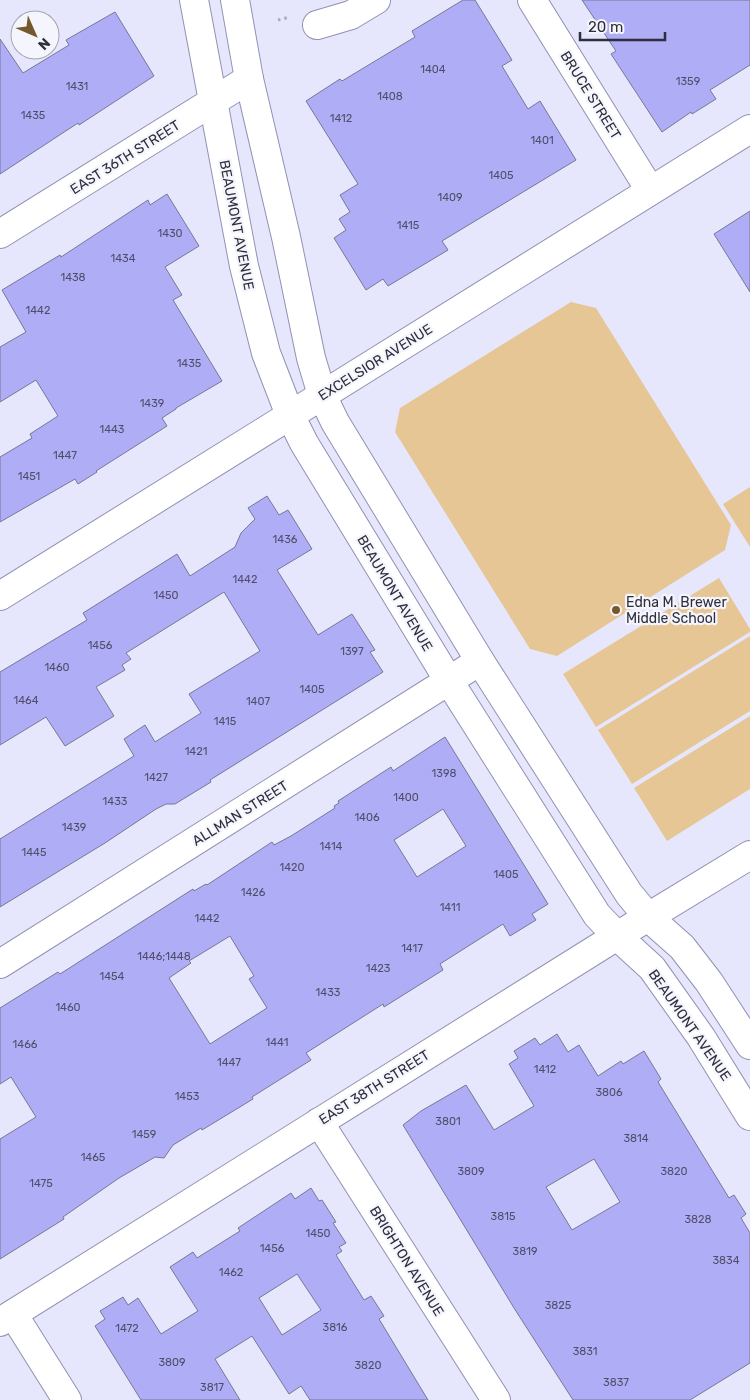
<svg xmlns="http://www.w3.org/2000/svg" width="750" height="1400" viewBox="0 0 750 1400" font-family="Rubik,sans-serif">
<style>
.green{fill:#e7c696}
.building{fill:#afadf5;stroke:#777797;fill-rule:evenodd}
.lines{fill:none;stroke-linecap:round;stroke-linejoin:round}
.minor-casing{stroke:#9191b2;stroke-width:30}
.major-casing{stroke:#9191b2;stroke-width:30}
.path{stroke:#a9a9bc;stroke-width:3;stroke-dasharray:2.5 4;stroke-linecap:butt}
.minor{stroke:#fff;stroke-width:28}
.major{stroke:#fff;stroke-width:28}
.poi-dot{fill:#75582b;stroke:#f5f5fd;stroke-width:2}
.labels{text-anchor:middle;stroke-width:4.5;stroke-linejoin:round;paint-order:stroke}
.number-label{font-size:11px;fill:#4f4e6a}
.street-label{font-size:14px;fill:#2f2f3c;stroke:#f5f5fd}
.poi-label{font-size:14px;fill:#2f2f3c;stroke:#f5f5fd;text-anchor:start}
</style>
<rect width="100%" height="100%" fill="#e6e7fd"/>
<g class="green">
<polygon points="571,302 596,308 731,525 725,550 557,656 530,649 395,432 400,408"/>
<polygon points="750,487 750,547 723,504"/>
<polygon points="719,578 750,629 750,632 596,727 563,674"/>
<polygon points="750,636 750,711 632,784 598,730"/>
<polygon points="750,716 750,789 667,841 634,788"/>
</g>
<g class="building">
<polygon points="463,0 475,0 512,60 502,66 528,109 540,101 576,160 442,241 448,250 388,286 383,279 366,290 334,238 346,230 339,219 350,212 340,195 358,184 306,101 340,79 342,81 415,37 412,31"/>
<polygon points="582,0 750,0 750,65 710,90 716,99 692,114 691,112 662,132 611,54 616,51"/>
<polygon points="115,12 154,76 79,125 78,123 0,174 0,39 23,73 69,45 66,40"/>
<polygon points="167,194 199,246 165,267 182,295 173,300 222,381 176,408 176,409 162,418 167,426 96,471 97,472 78,484 75,479 0,522 0,457 32,438 30,434 58,416 36,380 0,402 0,347 26,332 2,290 60,255 61,257 148,200 150,205"/>
<polygon points="750,211 750,292 714,234"/>
<polygon points="267,496 279,515 288,510 312,549 277,570 318,635 352,614 375,650 370,652 383,672 210,780 211,782 175,804 166,804 156,809 105,843 0,907 0,839 134,756 124,739 145,725 155,742 201,713 189,694 260,651 224,592 126,653 131,659 122,665 125,670 96,687 114,716 65,746 46,717 0,745 0,672 87,620 83,613 177,554 190,576 235,547 241,533 255,519 248,508"/>
<path d="M445,737L548,904L532,914L536,920L510,936L503,924L440,964L443,970L384,1007L383,1004L306,1053L311,1060L252,1097L253,1099L202,1130L201,1128L173,1145L164,1158L155,1157L119,1178L63,1217L64,1219L0,1259V1139L36,1117L11,1077L0,1084V1008L58,972L60,974L193,889L194,891L206,884L207,885L272,842L274,845L291,836L335,808L334,806L339,803L338,801L391,767L393,771ZM443,809L466,846L417,877L394,840ZM230,936L254,976L249,979L267,1008L210,1044L169,978L191,963L189,961Z"/>
<path d="M557,1034L568,1052L579,1045L598,1076L621,1061L623,1064L644,1051L661,1079L658,1082L729,1198L734,1195L746,1214L741,1218L750,1233V1363L690,1400H573L514,1308L403,1125L421,1111L466,1085L494,1130L534,1106L509,1064L518,1058L514,1051L535,1038L540,1045ZM594,1159L620,1202L572,1230L546,1187Z"/>
<path d="M311,1188L319,1201L322,1200L336,1222L333,1223L346,1243L339,1247L342,1251L336,1255L364,1300L371,1296L384,1316L379,1319L428,1400H310L301,1386L289,1394L252,1336L215,1359L240,1400H141L95,1326L105,1319L100,1311L123,1297L128,1305L138,1298L161,1334L198,1311L170,1267L193,1252L197,1258L240,1231L238,1228L291,1193L295,1199ZM297,1274L321,1310L282,1335L259,1298Z"/>
</g>
<g class="lines">
<g class="minor-casing">
<g id="minor">
<polyline points="532,0 650,190"/>
<polyline points="317,25 351,15 376,0"/>
<polyline points="0,234 249,79"/>
<polyline points="0,596 750,129"/>
<polyline points="0,964 480,661"/>
<polyline points="319,1122 496,1400"/>
<polyline points="13,1314 67,1400"/>
<polyline points="0,1322 617,936 750,855"/>
</g>
</g>
<g class="major-casing">
<g id="major">
<polyline points="194,0 244,266 266,353 290,415 304,443 449,681 597,915 617,936 652,968 701,1037 750,1116"/>
<polyline points="235,0 249,79 286,237 311,358 322,395 335,422 480,661 629,894 648,917 682,947 709,982 750,1045"/>
</g>
</g>
<polyline class="path" points="278,20 290,17"/>
<use href="#minor" class="minor"/>
<use href="#major" class="major"/>
</g>
<circle class="poi-dot" cx="616" cy="610" r="5"/>
<g class="labels">
<g class="number-label">
<text x="433" y="73">1404</text>
<text x="688" y="85">1359</text>
<text x="77" y="90">1431</text>
<text x="390" y="100">1408</text>
<text x="33" y="119">1435</text>
<text x="341" y="122">1412</text>
<text x="542" y="144">1401</text>
<text x="501" y="179">1405</text>
<text x="450" y="201">1409</text>
<text x="408" y="229">1415</text>
<text x="170" y="237">1430</text>
<text x="123" y="262">1434</text>
<text x="73" y="281">1438</text>
<text x="38" y="314">1442</text>
<text x="189" y="367">1435</text>
<text x="152" y="407">1439</text>
<text x="112" y="433">1443</text>
<text x="65" y="459">1447</text>
<text x="29" y="480">1451</text>
<text x="285" y="543">1436</text>
<text x="245" y="583">1442</text>
<text x="166" y="599">1450</text>
<text x="100" y="649">1456</text>
<text x="352" y="655">1397</text>
<text x="57" y="671">1460</text>
<text x="312" y="693">1405</text>
<text x="26" y="704">1464</text>
<text x="258" y="705">1407</text>
<text x="225" y="725">1415</text>
<text x="196" y="755">1421</text>
<text x="444" y="777">1398</text>
<text x="156" y="781">1427</text>
<text x="406" y="801">1400</text>
<text x="115" y="805">1433</text>
<text x="367" y="821">1406</text>
<text x="74" y="831">1439</text>
<text x="331" y="850">1414</text>
<text x="34" y="856">1445</text>
<text x="292" y="871">1420</text>
<text x="506" y="878">1405</text>
<text x="253" y="896">1426</text>
<text x="450" y="911">1411</text>
<text x="207" y="922">1442</text>
<text x="412" y="952">1417</text>
<text x="164" y="960">1446;1448</text>
<text x="378" y="972">1423</text>
<text x="112" y="980">1454</text>
<text x="328" y="996">1433</text>
<text x="68" y="1011">1460</text>
<text x="277" y="1046">1441</text>
<text x="25" y="1048">1466</text>
<text x="229" y="1066">1447</text>
<text x="545" y="1073">1412</text>
<text x="609" y="1096">3806</text>
<text x="187" y="1100">1453</text>
<text x="448" y="1125">3801</text>
<text x="144" y="1138">1459</text>
<text x="636" y="1142">3814</text>
<text x="93" y="1161">1465</text>
<text x="471" y="1175">3809</text>
<text x="674" y="1175">3820</text>
<text x="41" y="1187">1475</text>
<text x="503" y="1220">3815</text>
<text x="698" y="1223">3828</text>
<text x="318" y="1237">1450</text>
<text x="272" y="1252">1456</text>
<text x="525" y="1255">3819</text>
<text x="726" y="1264">3834</text>
<text x="231" y="1276">1462</text>
<text x="558" y="1309">3825</text>
<text x="335" y="1331">3816</text>
<text x="127" y="1332">1472</text>
<text x="585" y="1355">3831</text>
<text x="172" y="1366">3809</text>
<text x="368" y="1369">3820</text>
<text x="616" y="1386">3837</text>
<text x="212" y="1391">3817</text>
</g>
<g class="street-label">
<text transform="translate(591 95) rotate(58)" y="5">BRUCE STREET</text>
<text transform="translate(125 157) rotate(-32)" y="5">EAST 36TH STREET</text>
<text transform="translate(237 225) rotate(79)" y="5">BEAUMONT AVENUE</text>
<text transform="translate(375 362) rotate(-32)" y="5">EXCELSIOR AVENUE</text>
<text transform="translate(395 593) rotate(59)" y="5">BEAUMONT AVENUE</text>
<text transform="translate(240 813) rotate(-32)" y="5">ALLMAN STREET</text>
<text transform="translate(690 1025) rotate(55)" y="5">BEAUMONT AVENUE</text>
<text transform="translate(374 1087) rotate(-32)" y="5">EAST 38TH STREET</text>
<text transform="translate(407 1261) rotate(58)" y="5">BRIGHTON AVENUE</text>
</g>
<g class="poi-label">
<text x="626" y="607">Edna M. Brewer<tspan x="626" dy="16">Middle School</tspan></text>
</g>
</g>
<g transform="translate(35 35) rotate(135)"><circle r="24" fill="#f5f5fd" stroke="#a6a6b0"/>
<path d="M0-4L9 19L0 12L-9 19Z" fill="#75582b"/>
<text y="-8" font-size="14" font-weight="bold" text-anchor="middle" fill="#2f2f3c">N</text>
</g>
<path d="M580 32v8h85v-8" fill="none" stroke="#2f2f3c" stroke-width="2.5"/>
<text x="588" y="32" font-size="15" fill="#2f2f3c" stroke="#f5f5fd" stroke-width="4" paint-order="stroke">20 m</text>
</svg>
